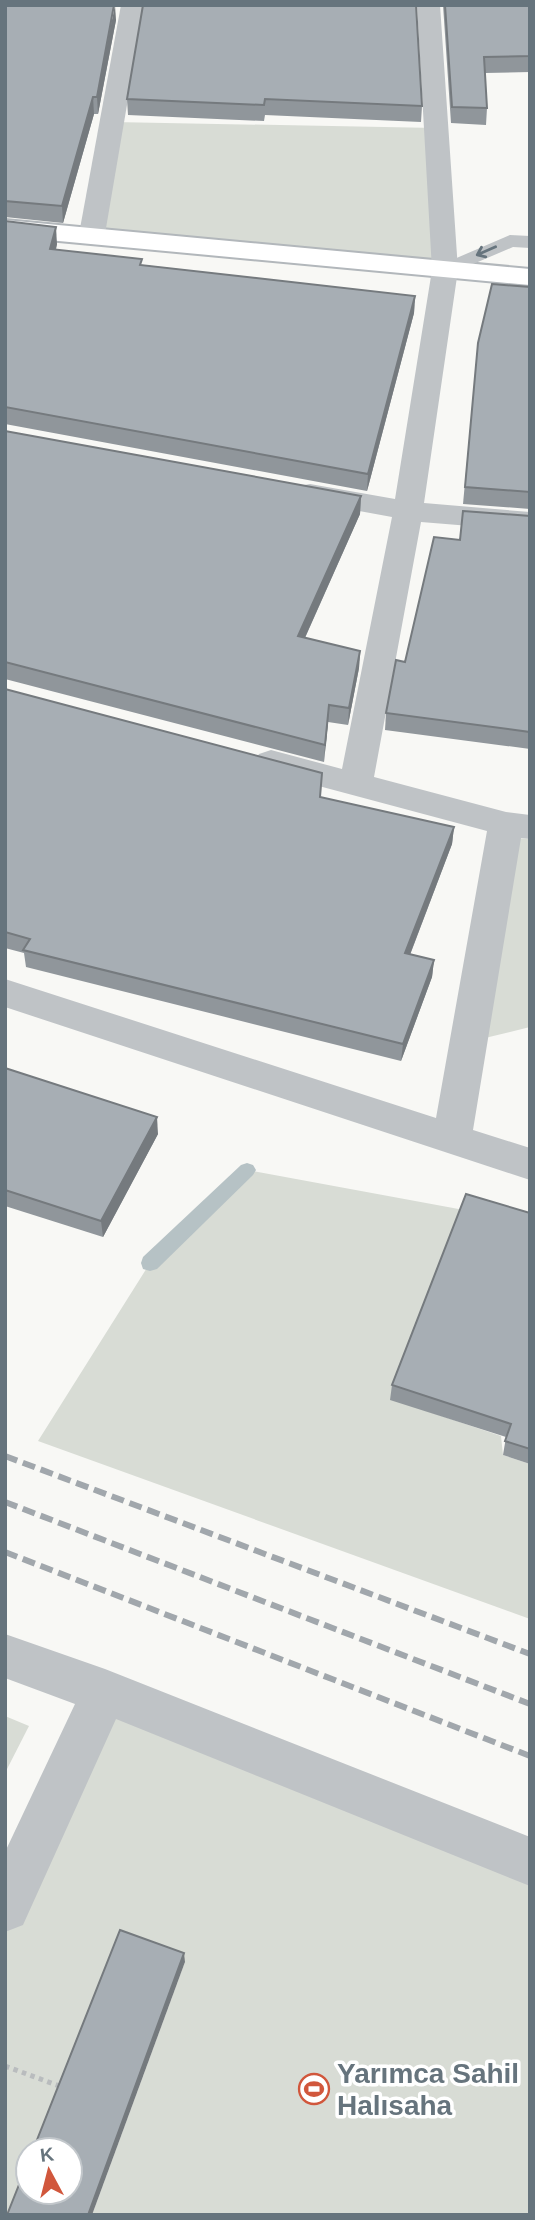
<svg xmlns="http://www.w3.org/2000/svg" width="535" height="2220" viewBox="0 0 535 2220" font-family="Arial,sans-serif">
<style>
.green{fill:#d8dcd5}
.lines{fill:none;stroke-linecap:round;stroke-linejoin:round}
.stream{fill:#b6c2c5;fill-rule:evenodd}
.secondary-casing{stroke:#b2b7bb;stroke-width:4}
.path{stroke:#b9bcbe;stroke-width:5;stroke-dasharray:4.5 4.5;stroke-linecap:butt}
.service{fill:#bfc3c6;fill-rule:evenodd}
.minor{fill:#bfc3c6;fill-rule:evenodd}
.secondary{fill:#fff;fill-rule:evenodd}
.rail{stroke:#a1a7ac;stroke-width:6;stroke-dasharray:13 6;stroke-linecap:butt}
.wall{fill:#90969b}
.shaded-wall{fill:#757a7e}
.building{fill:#a7aeb4;stroke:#757a7e;stroke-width:2}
.oneway{stroke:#66747d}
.labels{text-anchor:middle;stroke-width:7;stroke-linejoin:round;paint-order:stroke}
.near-poi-label{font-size:28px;font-weight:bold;fill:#66747d;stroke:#fff;text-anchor:start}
</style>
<rect width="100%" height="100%" fill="#f8f8f5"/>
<g class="green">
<polygon points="113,122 436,128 445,270 92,234"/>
<polygon points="517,838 530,839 530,1027 485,1038"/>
<polygon points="247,1170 464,1210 391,1399 501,1436 503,1455 530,1464 530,1619 38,1441 150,1263"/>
<polygon points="105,1692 530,1862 530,2215 92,2215 185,1962 38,2150 28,2150 28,2175 13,2215 5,2215 5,1907"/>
<polygon points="5,1716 29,1726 5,1773"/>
</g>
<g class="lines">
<polygon class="stream" points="247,1163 253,1165 256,1170 253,1175 157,1269 150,1271 143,1269 141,1263 143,1257 241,1165"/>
<g class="secondary-casing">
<polygon id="secondary" points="5,220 530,269 530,285 5,236"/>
</g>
<polyline class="path" points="5,2066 62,2087"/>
<polygon class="service" points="510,235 530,236 530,248 513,247 445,276 435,270 438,266"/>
<g class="minor">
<polygon points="121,5 144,5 105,234 101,240 92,242 83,240 79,234"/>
<polygon points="417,5 440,5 458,270 424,503 530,512 530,531 421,522 374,777 506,812 530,815 530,839 521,838 473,1130 530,1148 530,1180 5,1007 5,979 436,1118 487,831 259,770 254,762 259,754 271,750 342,769 392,517 310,502 299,500 295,493 299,486 310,484 395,499 432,270"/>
<polygon points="5,1634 105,1669 530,1837 530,1886 116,1719 23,1925 5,1932 5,1852 75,1704 5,1678"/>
</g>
<use href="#secondary" class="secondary"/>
<g class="rail">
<polyline points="5,1456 530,1654"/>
<polyline points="5,1502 530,1704"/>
<polyline points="5,1552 530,1756"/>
</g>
</g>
<g class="wall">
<polygon points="5,5 116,20 98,114 94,114 63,223 5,217"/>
<polygon points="158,5 422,106 421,122 265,115 264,121 128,115 127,99"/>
<polygon points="443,5 530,5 530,72 485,73 487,108 486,125 451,123"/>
<polygon points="5,221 57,244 56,250 143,265 415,296 414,313 367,491 5,424"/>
<polygon points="530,287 530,509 463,504 478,343"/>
<polygon points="5,431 361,496 360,514 305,638 360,651 359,668 348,725 328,722 324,762 5,679"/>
<polygon points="530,516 530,749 385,730 386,713 405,662 460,540"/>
<polygon points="5,689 321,797 454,827 452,844 410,955 434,960 432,977 401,1061 26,967 24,953 5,948"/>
<polygon points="5,1068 158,1134 103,1237 5,1206"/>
<polygon points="530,1213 530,1464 503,1455 506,1437 390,1400 392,1385"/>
</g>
<g class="shaded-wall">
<polygon points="115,5 116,20 98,114 97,97"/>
<polygon points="93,97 94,114 63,223 62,206"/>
<polygon points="56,227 57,244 51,266 50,249"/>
<polygon points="415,296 414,313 367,491 368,474"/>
<polygon points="361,496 360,514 298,653 298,636"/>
<polygon points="360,651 359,668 348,725 349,708"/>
<polygon points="329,705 328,722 324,762 325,745"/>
<polygon points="454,827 452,844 404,970 405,953"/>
<polygon points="434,960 432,977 401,1061 403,1044"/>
<polygon points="157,1117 158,1134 103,1237 101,1221"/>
<polygon points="184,1953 185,1962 92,2215 88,2215"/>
</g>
<g class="building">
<polygon points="5,5 114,5 97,97 93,97 62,206 5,201"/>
<polygon points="143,5 416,5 422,106 265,99 264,105 127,99"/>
<polygon points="445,5 530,5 530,56 484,57 487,108 452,107"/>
<polygon points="5,221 56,227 50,249 142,259 140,265 415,296 368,474 5,407"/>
<polygon points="492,284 530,287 530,492 465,487 478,343"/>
<polygon points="5,431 361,496 298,636 360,651 349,708 329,705 325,745 5,662"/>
<polygon points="463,511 530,516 530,732 386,713 396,660 405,662 434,537 460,540"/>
<polygon points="5,689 322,773 320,797 454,827 405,953 434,960 403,1044 23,950 30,939 5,932"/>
<polygon points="5,1068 157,1117 101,1221 5,1190"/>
<polygon points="466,1194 530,1213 530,1449 505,1441 511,1424 392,1385"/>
<polygon points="120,1930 184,1953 88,2215 7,2215 28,2162 28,2192 70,2192 70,2150 33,2150"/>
</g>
<defs><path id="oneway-shaft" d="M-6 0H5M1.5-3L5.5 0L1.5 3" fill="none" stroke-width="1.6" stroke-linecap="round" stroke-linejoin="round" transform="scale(1.75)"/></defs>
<use class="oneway" href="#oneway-shaft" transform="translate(486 251) rotate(156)"/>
<defs>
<g id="stadium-ring" transform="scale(1.575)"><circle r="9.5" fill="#fff" stroke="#d1573c" stroke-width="1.5"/><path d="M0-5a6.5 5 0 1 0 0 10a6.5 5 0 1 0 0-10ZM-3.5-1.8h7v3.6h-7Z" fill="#d1573c"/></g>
</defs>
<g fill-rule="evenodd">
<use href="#stadium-ring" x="314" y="2089"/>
</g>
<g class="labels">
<g class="near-poi-label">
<text x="337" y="2083">Yarımca Sahil<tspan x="337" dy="32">Halısaha</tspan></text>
</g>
</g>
<rect width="535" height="2220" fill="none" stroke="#66747d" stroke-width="14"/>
<g transform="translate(49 2171) rotate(353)"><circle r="33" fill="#ffffff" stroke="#c2c7cb" stroke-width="2"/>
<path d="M0-5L12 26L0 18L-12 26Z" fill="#d1573c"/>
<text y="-10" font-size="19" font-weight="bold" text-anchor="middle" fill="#66747d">K</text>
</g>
</svg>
